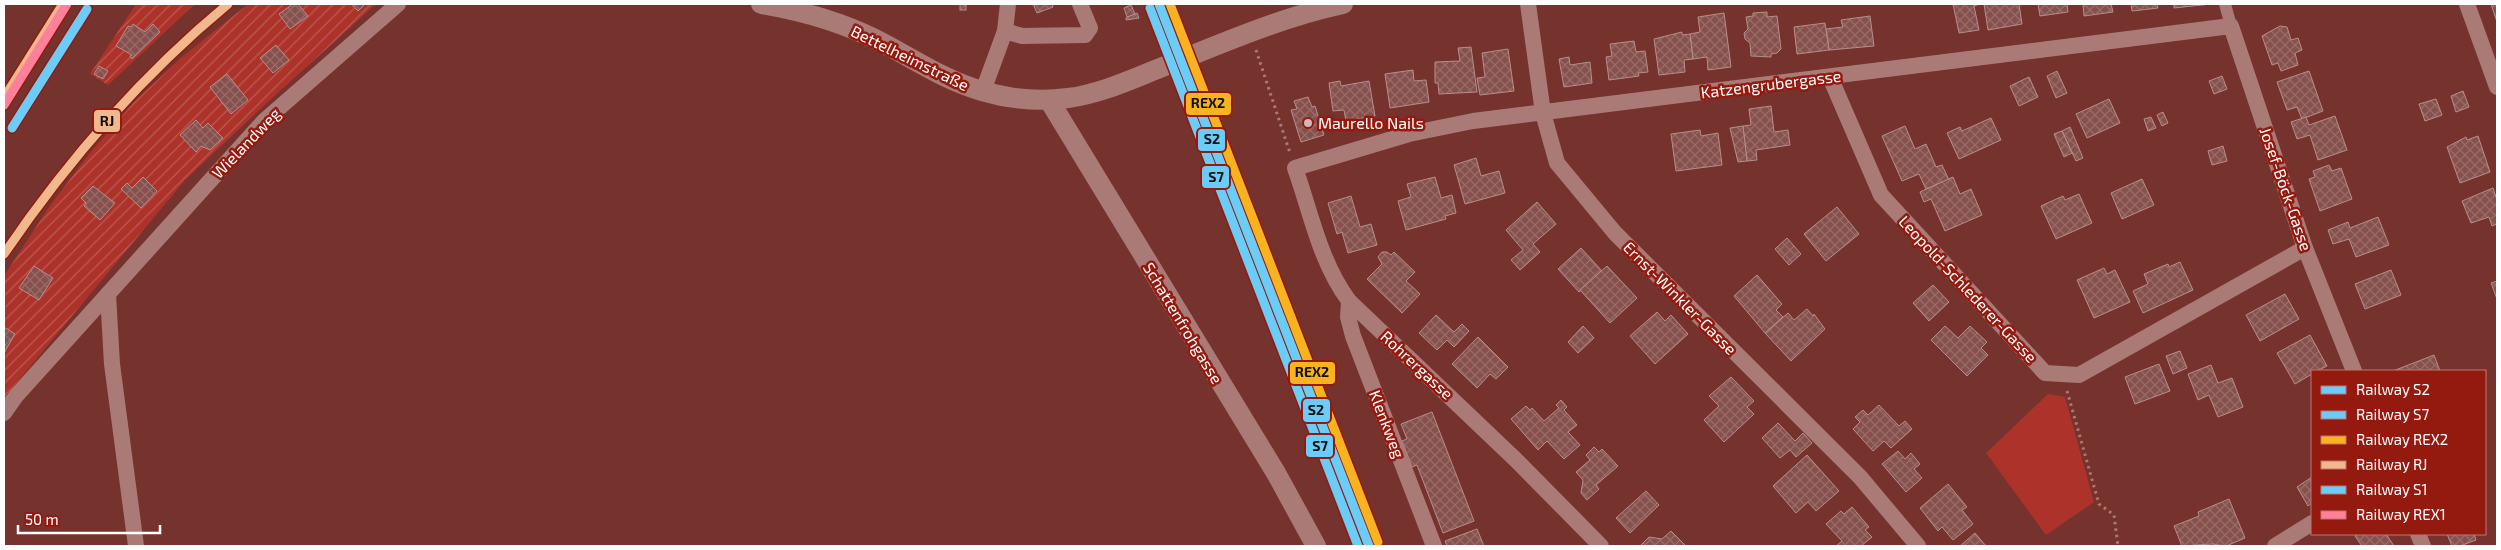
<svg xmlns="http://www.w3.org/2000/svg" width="2501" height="550" viewBox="0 0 2501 550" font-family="'Exo 2',sans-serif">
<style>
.park{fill:#ad3229}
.garden{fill:url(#garden-furrows)}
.building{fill:url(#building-cross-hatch);stroke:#b68e8c}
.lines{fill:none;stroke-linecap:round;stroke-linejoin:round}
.path{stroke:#a97a76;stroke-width:3;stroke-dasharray:2.5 4;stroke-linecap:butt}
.pedestrian{stroke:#a97a76;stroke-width:12}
.minor{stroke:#a97a76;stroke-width:16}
.tertiary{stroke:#a97a76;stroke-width:20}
.rail-1-casing{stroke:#941a10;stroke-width:12}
.rail-2-casing{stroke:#941a10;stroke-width:12}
.rail-3-casing{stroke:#941a10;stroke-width:12}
.rail-4-casing{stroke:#941a10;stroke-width:12}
.rail-5-casing{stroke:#941a10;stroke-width:12}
.rail-6-casing{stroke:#941a10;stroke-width:12}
.rail-1{stroke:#6bccf7;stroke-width:9}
.rail-2{stroke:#6bccf7;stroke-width:9}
.rail-3{stroke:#f9b220;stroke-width:9}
.rail-4{stroke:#f1b78d;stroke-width:9}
.rail-5{stroke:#6bccf7;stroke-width:9}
.rail-6{stroke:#ff8098;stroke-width:9}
.poi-dot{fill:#cfb8b6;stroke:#941a10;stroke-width:2}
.labels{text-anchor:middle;stroke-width:5;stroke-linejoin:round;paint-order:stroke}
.street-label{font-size:16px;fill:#fff;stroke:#941a10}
.poi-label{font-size:16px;fill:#fff;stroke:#941a10;text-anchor:start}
.line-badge{stroke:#941a10;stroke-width:2}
.pale-badge-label{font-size:14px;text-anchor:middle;font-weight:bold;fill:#111}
</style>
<defs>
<pattern id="garden-furrows" width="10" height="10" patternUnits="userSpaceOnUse" patternTransform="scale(1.25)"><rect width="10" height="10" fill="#ad3229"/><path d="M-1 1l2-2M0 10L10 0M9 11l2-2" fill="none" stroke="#bd5b54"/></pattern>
<pattern id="building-cross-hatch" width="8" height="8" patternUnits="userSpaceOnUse" patternTransform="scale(1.25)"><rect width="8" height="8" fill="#86514d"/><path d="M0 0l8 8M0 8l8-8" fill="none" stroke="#986b68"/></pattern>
</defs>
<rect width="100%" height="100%" fill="#76332e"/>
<polygon class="park" points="2048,394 2065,397 2094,502 2046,535 1986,453"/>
<g class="garden">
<polygon points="136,4 195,4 108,85 90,74"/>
<polygon points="248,4 376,4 271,99 185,180 4,398 4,276 49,207 90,153 134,102 182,57"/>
</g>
<g class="building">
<polygon points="293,4 298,4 308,16 290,29 279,14"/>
<polygon points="351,4 365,4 358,11"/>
<rect x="960" y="4" width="6" height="6"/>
<polygon points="1033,4 1052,4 1053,7 1037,13"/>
<polygon points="1953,4 1980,4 1974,6 1979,30 1959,33"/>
<polygon points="1984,4 2019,4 2022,24 1988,30"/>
<polygon points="2038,4 2067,4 2068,12 2040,16"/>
<polygon points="2083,4 2111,4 2113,12 2084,16"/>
<polygon points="2131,4 2157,4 2158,8 2132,11"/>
<polygon points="2174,4 2211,4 2174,8"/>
<polygon points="2491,4 2497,4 2497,22"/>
<polygon points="1131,5 1135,14 1127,17 1124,8"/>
<polygon points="1767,12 1767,17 1777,16 1781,49 1777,53 1771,54 1771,57 1751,56 1750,43 1745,39 1744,33 1748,29 1746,17 1753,16 1753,13"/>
<polygon points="1137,13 1139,18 1126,20 1126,18"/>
<polygon points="1724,13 1731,67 1708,70 1707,57 1693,59 1690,34 1700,32 1698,17"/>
<polygon points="1870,16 1874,46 1829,50 1826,29 1843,27 1841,20"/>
<polygon points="1825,23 1829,50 1797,54 1794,27"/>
<polygon points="133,24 145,32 153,24 160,32 132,59 130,56 132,55 116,46 128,26 131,27"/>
<polygon points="2280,26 2287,27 2291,40 2298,38 2302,50 2295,53 2298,65 2281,71 2278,63 2272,65 2262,36"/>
<polygon points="1682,32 1682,35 1690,34 1693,59 1684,60 1685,72 1659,75 1654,39"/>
<polygon points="1634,41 1636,52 1645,51 1648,72 1638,73 1639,76 1609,80 1606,57 1612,56 1610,44"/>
<polygon points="276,45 289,60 273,73 260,58"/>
<polygon points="1471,47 1477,92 1439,94 1438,83 1435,83 1435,62 1460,61 1458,48"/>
<polygon points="1508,49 1514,91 1480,95 1477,78 1485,77 1482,53"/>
<polygon points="1569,57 1570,65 1590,62 1592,83 1564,87 1559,59"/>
<polygon points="99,66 108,71 103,79 94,74"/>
<polygon points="1413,70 1414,81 1426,80 1429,102 1390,108 1385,74"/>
<polygon points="2057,71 2067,93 2056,98 2047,76"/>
<polygon points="2309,71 2323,111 2302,119 2297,107 2287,110 2277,82"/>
<polygon points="227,74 248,100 231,114 210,87"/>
<polygon points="2222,76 2227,89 2214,94 2209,81"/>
<polygon points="2029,77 2038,97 2019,106 2010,86"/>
<polygon points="1340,81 1341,86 1369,81 1375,116 1346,121 1344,110 1333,111 1329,83"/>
<polygon points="2463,91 2469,107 2456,112 2451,96"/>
<polygon points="1308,97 1312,107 1315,106 1324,135 1301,142 1291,110 1297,109 1294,101"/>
<polygon points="2109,99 2120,123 2087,138 2076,114"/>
<polygon points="2436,99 2442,115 2425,121 2419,104"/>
<polygon points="1771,106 1774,132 1788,130 1790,145 1756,150 1757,160 1747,161 1743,126 1751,125 1749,109"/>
<polygon points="2163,112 2168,123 2162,126 2157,115"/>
<polygon points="2335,116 2347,150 2318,160 2310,135 2297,139 2291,122 2306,117 2309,125"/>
<polygon points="2151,117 2156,128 2148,131 2144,119"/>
<polygon points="1991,118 2001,140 1959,159 1947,133 1960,127 1962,131"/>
<polygon points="196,120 203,128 208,123 223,138 210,150 201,146 196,152 180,135"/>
<polygon points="1743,126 1747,161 1738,162 1730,128"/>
<polygon points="1905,126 1915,149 1926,144 1936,167 1942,165 1949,180 1926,189 1919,174 1902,181 1882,136"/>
<polygon points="2070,127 2083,158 2076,161 2062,131"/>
<polygon points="1700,130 1701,136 1718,133 1722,165 1676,171 1671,134"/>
<polygon points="2062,131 2072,153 2064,157 2054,134"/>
<polygon points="2478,136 2490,172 2460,183 2447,147 2466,137 2467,140"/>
<polygon points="2223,146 2227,161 2212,165 2208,151"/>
<polygon points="1476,158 1481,176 1499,171 1505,193 1465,204 1454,165"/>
<polygon points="2329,165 2332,171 2341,168 2352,199 2320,211 2309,179 2315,177 2313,171"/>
<polygon points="143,177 157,191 141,208 121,189 127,183 132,188"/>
<polygon points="1435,177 1441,198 1452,195 1456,213 1445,216 1446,219 1406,230 1398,201 1411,197 1407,184"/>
<polygon points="1953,177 1960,194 1971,189 1982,215 1945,231 1931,199 1924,202 1920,192"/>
<polygon points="2142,179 2154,205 2122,219 2111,193"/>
<polygon points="93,186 115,203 100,220 84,206 86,203 81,198"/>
<polygon points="2493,188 2497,200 2497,224 2492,226 2489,217 2471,223 2462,201"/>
<polygon points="2079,194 2092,223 2056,239 2041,206 2063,196 2065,200"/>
<polygon points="1351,196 1360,227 1371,224 1377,245 1348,253 1342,232 1337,234 1328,203"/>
<polygon points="1537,202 1556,224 1533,244 1540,252 1520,270 1511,260 1523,250 1506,230"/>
<polygon points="1837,207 1859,234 1826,261 1804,234"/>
<polygon points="2378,217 2389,245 2356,257 2349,239 2333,244 2328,230 2348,222 2350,228"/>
<polygon points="1787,238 1801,254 1789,265 1775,249"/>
<polygon points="1581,248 1602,271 1579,292 1558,269"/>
<polygon points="1382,252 1387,252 1391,255 1394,252 1415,272 1406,281 1420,294 1402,313 1367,279 1382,264 1378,257"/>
<polygon points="2180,262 2193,290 2143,313 2133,291 2148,284 2144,274 2168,264 2169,267"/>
<polygon points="34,266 53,278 39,300 19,288"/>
<polygon points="1607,266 1637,298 1610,323 1580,290"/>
<polygon points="2104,268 2107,274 2115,270 2130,302 2094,318 2077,280"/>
<polygon points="2391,270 2401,295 2365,309 2355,284"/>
<polygon points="1757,275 1782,304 1776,310 1783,317 1765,333 1734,296"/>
<polygon points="2497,281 2497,299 2491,283"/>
<polygon points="1933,285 1949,302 1929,321 1913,303"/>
<polygon points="2285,294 2299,319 2260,341 2246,315"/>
<polygon points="1807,309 1813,316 1814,314 1825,329 1791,361 1765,333 1788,313 1794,320"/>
<polygon points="1657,312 1665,321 1671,315 1688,334 1655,364 1630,336"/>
<polygon points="1436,315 1454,332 1462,324 1469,331 1454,347 1447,340 1437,350 1419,333"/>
<polygon points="1583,326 1594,338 1578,353 1568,342"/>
<polygon points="1945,326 1958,338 1970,326 1987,342 1981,348 1988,355 1967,376 1931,340"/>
<polygon points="4,327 15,334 4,353"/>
<polygon points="2310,335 2327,366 2317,371 2312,371 2312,374 2295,384 2277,353"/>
<polygon points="1478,337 1508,367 1496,379 1490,374 1477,388 1452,364"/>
<polygon points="2180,351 2187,368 2173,374 2166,356"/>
<polygon points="2434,355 2440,371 2393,371"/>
<polygon points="2159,364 2170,391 2135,404 2125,377"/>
<polygon points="2211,365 2218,383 2232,378 2243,407 2218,417 2209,395 2198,400 2188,374"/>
<polygon points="1731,377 1754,401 1747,407 1754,414 1724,442 1704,420 1719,406 1709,396"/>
<polygon points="1561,400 1567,407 1564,410 1577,425 1568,432 1580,445 1564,459 1547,441 1538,450 1511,419 1526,406 1530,410 1532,408 1544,421 1559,408 1556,405"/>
<polygon points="1879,405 1899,426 1905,421 1912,429 1891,448 1884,441 1873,451 1853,429 1860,422 1855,417 1863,410 1868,415"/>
<polygon points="1432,412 1474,521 1443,533 1417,465 1412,467 1402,441 1407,439 1401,424"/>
<polygon points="1778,423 1795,441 1803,433 1812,443 1796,457 1790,450 1780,458 1762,438"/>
<polygon points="1594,447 1599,452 1602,449 1618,466 1596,485 1599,489 1587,500 1581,493 1583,480 1576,472 1590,460 1586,455"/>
<polygon points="1898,451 1905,459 1911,453 1920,464 1914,469 1922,478 1906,492 1882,464"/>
<polygon points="1807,455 1839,491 1816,511 1808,502 1796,513 1773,486"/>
<polygon points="2312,477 2312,503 2308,506 2297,487"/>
<polygon points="1948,484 1967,507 1962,510 1973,524 1953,540 1942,527 1938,531 1920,508"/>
<polygon points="1646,491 1659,505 1630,533 1616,518"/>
<polygon points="2229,499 2245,538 2226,546 2212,544 2182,546 2174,526 2199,516 2198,512"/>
<polygon points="1852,507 1869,527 1865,530 1872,537 1861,546 1836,546 1842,541 1826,524 1841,511 1844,514"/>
<polygon points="1477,529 1484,546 1447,546 1445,541"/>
<polygon points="1671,531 1686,546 1640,546 1649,537 1662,539"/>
<polygon points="1975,533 1986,546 1960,546"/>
<polygon points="2358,534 2386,534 2394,546 2362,546 2355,536"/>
<polygon points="2447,534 2474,534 2476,540 2460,546 2452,546"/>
</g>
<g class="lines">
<g class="path">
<polyline points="1256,50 1290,153"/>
<polyline points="2067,391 2099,504 2114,515 2118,546"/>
</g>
<polyline class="pedestrian" points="2225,4 2231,26"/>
<g class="minor">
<polyline points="1528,4 1543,113 1557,163 1615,233 1860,477 1918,546"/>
<polyline points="2467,4 2497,87"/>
<polyline points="1005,31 1022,36 1085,35 1090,28 1080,4"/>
<polyline points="1830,77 1881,195 2045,373 2079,375 2305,248"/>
<polyline points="983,91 1005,31 1008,4"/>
<polyline points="108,294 112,364 136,546"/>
<polyline points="1349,301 1348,317 1353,336 1434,546"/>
<polyline points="4,413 16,396 264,121 398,4"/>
<polyline points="2418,534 2423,546"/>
<path d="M1601,546L1516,460L1349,301C1320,262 1311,213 1295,168L1409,134L1473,121L2231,26L2305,248L2354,371"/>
<polyline points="2275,546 2312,523"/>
</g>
<g class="tertiary">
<path d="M761,4C803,11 845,23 883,43C915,60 946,81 982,91C1009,99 1039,102 1068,98C1101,94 1134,78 1165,66C1223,43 1282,17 1343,4"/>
<polyline points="1049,100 1276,473 1316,546"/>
</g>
<g class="rail-1-casing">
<polyline id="rail-1" points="1159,4 1369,546"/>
</g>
<g class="rail-2-casing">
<polyline id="rail-2" points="1150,8 1358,546"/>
</g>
<g class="rail-3-casing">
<polyline id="rail-3" points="1170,4 1378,542"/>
</g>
<g class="rail-4-casing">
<g id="rail-4">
<polyline points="4,98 63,4"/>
<path d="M4,254C68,160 140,77 228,4"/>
</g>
</g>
<g class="rail-5-casing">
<polyline id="rail-5" points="12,128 87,9"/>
</g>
<g class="rail-6-casing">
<polyline id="rail-6" points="4,105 67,4"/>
</g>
<use href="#rail-1" class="rail-1"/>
<use href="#rail-2" class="rail-2"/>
<use href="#rail-3" class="rail-3"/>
<use href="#rail-4" class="rail-4"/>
<use href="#rail-5" class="rail-5"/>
<use href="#rail-6" class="rail-6"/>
</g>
<circle class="poi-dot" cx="1308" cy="123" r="5"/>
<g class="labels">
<g class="street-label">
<text transform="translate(910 58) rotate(26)" y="6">Bettelheimstraße</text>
<text transform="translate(1771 84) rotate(-7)" y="6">Katzengrubergasse</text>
<text transform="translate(246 143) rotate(-46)" y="6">Wielandweg</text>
<text transform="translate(2286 189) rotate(71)" y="6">Josef-Böck-Gasse</text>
<text transform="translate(1968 289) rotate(47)" y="6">Leopold-Schlederer-Gasse</text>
<text transform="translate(1680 298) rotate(45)" y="6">Ernst-Winkler-Gasse</text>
<text transform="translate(1183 323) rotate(59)" y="6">Schattenfrohgasse</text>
<text transform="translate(1417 365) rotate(43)" y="6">Rohrergasse</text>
<text transform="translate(1387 424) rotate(69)" y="6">Klenkweg</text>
</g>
<g class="poi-label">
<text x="1318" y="129">Maurello Nails</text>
</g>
</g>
<g class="line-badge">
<rect x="1185" y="92" width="47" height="24" rx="5" fill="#f9b220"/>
<rect x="93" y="109" width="28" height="24" rx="5" fill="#f1b78d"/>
<rect x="1197" y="128" width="29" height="24" rx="5" fill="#6bccf7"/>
<rect x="1201" y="165" width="29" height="24" rx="5" fill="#6bccf7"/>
<rect x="1289" y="361" width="47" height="24" rx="5" fill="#f9b220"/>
<rect x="1302" y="398" width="29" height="25" rx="5" fill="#6bccf7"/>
<rect x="1305" y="434" width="29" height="24" rx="5" fill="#6bccf7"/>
</g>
<g class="pale-badge-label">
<text x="1208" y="108">REX2</text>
<text x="107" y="126">RJ</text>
<text x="1212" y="144">S2</text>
<text x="1216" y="182">S7</text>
<text x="1312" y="377">REX2</text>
<text x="1316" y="415">S2</text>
<text x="1320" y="451">S7</text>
</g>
<rect width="2501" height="550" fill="none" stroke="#ffffff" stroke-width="10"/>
<rect x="2311" y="370" width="175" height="165" fill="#941a10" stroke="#bf7670"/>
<rect x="2321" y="386" width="25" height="8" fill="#6bccf7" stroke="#bf7670"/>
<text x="2356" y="395" font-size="15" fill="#ffffff">Railway S2</text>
<rect x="2321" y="411" width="25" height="8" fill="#6bccf7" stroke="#bf7670"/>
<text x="2356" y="420" font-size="15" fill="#ffffff">Railway S7</text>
<rect x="2321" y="436" width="25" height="8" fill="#f9b220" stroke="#bf7670"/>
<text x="2356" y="445" font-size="15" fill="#ffffff">Railway REX2</text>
<rect x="2321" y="461" width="25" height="8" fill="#f1b78d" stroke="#bf7670"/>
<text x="2356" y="470" font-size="15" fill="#ffffff">Railway RJ</text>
<rect x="2321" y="486" width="25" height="8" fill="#6bccf7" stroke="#bf7670"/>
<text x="2356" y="495" font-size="15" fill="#ffffff">Railway S1</text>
<rect x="2321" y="511" width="25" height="8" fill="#ff8098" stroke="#bf7670"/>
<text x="2356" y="520" font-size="15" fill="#ffffff">Railway REX1</text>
<path d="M18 525v8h142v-8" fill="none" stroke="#ffffff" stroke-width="2.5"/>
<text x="25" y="525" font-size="15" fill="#ffffff" stroke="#941a10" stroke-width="4" paint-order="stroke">50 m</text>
</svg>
